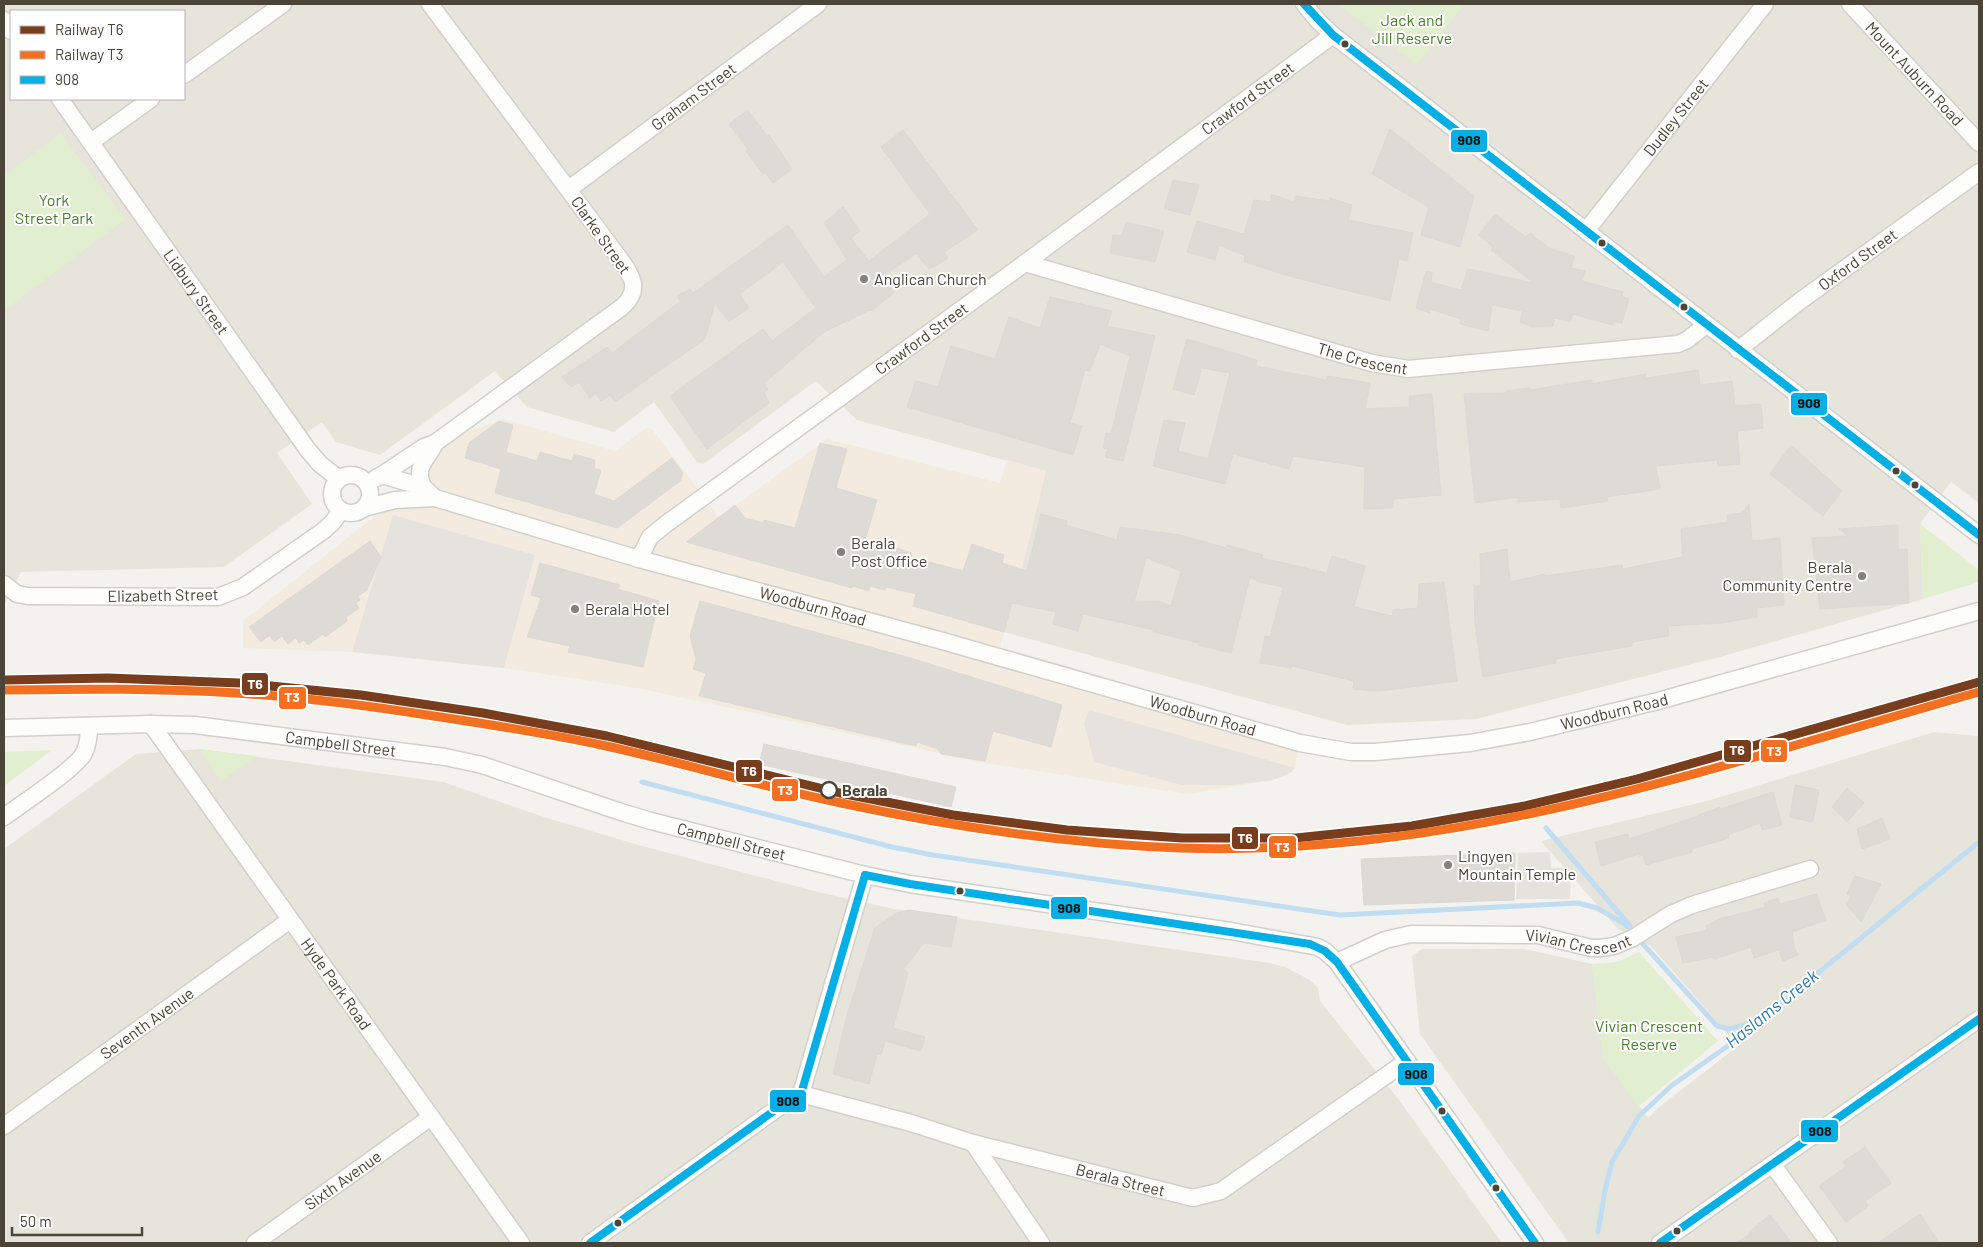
<svg xmlns="http://www.w3.org/2000/svg" width="1983" height="1247" viewBox="0 0 1983 1247" font-family="Barlow,sans-serif">
<style>
.residential{fill:#e7e4dc;fill-rule:evenodd}
.commercial{fill:#f3ebdf}
.green{fill:#e1eecf}
.parking{fill:#e6e3df}
.lines{fill:none;stroke-linecap:round;stroke-linejoin:round}
.stream{stroke:#c0ddf1;stroke-width:5}
.building{fill:#dedbd6;stroke:#dcd9d4;fill-rule:evenodd}
.street-casing{stroke:#d2d0cb;stroke-width:19}
.street{stroke:#fdfdfc;stroke-width:16}
.bus-1-casing{stroke:#fff;stroke-width:11}
.bus-1{stroke:#04afe6;stroke-width:8}
.rail-1-casing{stroke:#fff;stroke-width:12}
.rail-2-casing{stroke:#fff;stroke-width:12}
.rail-1{stroke:#783d1d;stroke-width:9}
.rail-2{stroke:#f37021;stroke-width:9}
.bus-dot{fill:#4b4439;stroke:#fff;stroke-width:2}
.poi-dot{fill:#868178;stroke:#fff;stroke-width:2}
.stop-dot{fill:#fff;stroke:#4b4439;stroke-width:2.5}
.labels{text-anchor:middle;stroke-width:4;stroke-linejoin:round;paint-order:stroke}
.park-label{font-size:16px;fill:#4a7f2a;stroke:#fff}
.street-label{font-size:16px;fill:#4b4439;stroke:#fff}
.poi-label{font-size:16px;fill:#4b4439;stroke:#fff;text-anchor:start}
.stop-label{font-size:16px;font-weight:bold;fill:#4b4439;stroke:#fff;text-anchor:start}
.water-label{font-size:18px;font-style:italic;fill:#2e7ab2;stroke:#fff}
.line-badge{stroke:#fff;stroke-width:2}
.badge-label{font-size:14px;text-anchor:middle;font-weight:bold;fill:#fff}
.pale-badge-label{font-size:14px;text-anchor:middle;font-weight:bold;fill:#111}
</style>
<rect width="100%" height="100%" fill="#f4f2ee"/>
<g class="residential">
<path d="M4,4H1979V503L1951,482L1920,524L1923,599L1720,657L1476,719L1347,725L1004,632L1045,471L857,420L816,381L703,464L697,462L654,402L614,432L527,407L495,371L380,455L336,442L322,422L277,453L312,504L224,567L21,572L4,605ZM11,11H184V99H11Z"/>
<polygon points="1934,732 1979,736 1979,1243 1569,1243 1420,1034 1412,956 1422,949 1525,949 1592,964 1604,1059 1648,1118 1658,1108 1738,1046 1651,946 1618,929 1541,841 1707,801"/>
<polygon points="199,749 443,782 547,818 642,846 818,892 894,909 1270,963 1285,967 1310,980 1318,988 1320,1001 1399,1100 1502,1243 4,1243 4,849 136,754"/>
</g>
<polygon class="commercial" points="503,419 615,451 646,428 652,429 719,517 827,439 1000,483 1007,460 1046,471 1022,569 997,657 1300,743 1295,768 1290,773 1273,780 1187,794 985,763 637,688 504,668 352,652 243,648 243,621 395,500 419,471 435,443"/>
<g class="green">
<polygon points="1338,4 1465,4 1417,65"/>
<polygon points="60,133 126,219 4,311 4,176"/>
<polygon points="1920,524 1979,570 1979,582 1923,599"/>
<polygon points="199,749 257,756 221,781"/>
<polygon points="52,750 4,786 4,752"/>
<polygon points="1639,952 1718,1041 1638,1107 1604,1059 1592,964 1617,962"/>
</g>
<g class="parking">
<polygon points="393,515 535,555 504,668 352,652"/>
<polygon points="1089,710 1278,763 1295,768 1290,773 1273,780 1233,785 1182,785 1094,762 1084,723"/>
<polygon points="1550,852 1551,868 1564,868 1571,874 1570,899 1516,899 1518,853"/>
</g>
<g class="lines">
<g class="stream">
<polyline points="642,782 892,847 933,855 1340,915 1578,903 1597,908 1625,924 1717,1026 1730,1029 1762,1019"/>
<polyline points="1546,828 1630,926"/>
<polyline points="1598,1232 1605,1190 1612,1162 1639,1116 1671,1086 1732,1043 1979,842"/>
</g>
</g>
<g class="building">
<polygon points="748,110 767,136 769,135 792,169 773,183 765,172 763,174 746,151 748,149 729,124"/>
<polygon points="1390,129 1474,196 1460,247 1421,235 1429,207 1372,174"/>
<polygon points="903,130 978,230 944,252 948,258 929,269 916,254 881,277 894,293 871,311 870,310 824,332 764,383 768,389 764,392 769,403 707,449 670,396 763,329 772,341 816,308 783,262 740,294 749,308 729,322 715,303 705,339 615,402 610,395 601,401 596,393 590,398 579,382 571,387 562,377 607,347 612,353 681,301 677,296 690,289 693,293 788,225 824,277 847,260 824,223 843,207 860,231 851,238 869,261 930,214 881,147"/>
<polygon points="1173,180 1199,185 1190,215 1164,209"/>
<polygon points="1271,194 1294,202 1295,196 1329,201 1330,198 1352,205 1348,220 1413,233 1407,261 1399,259 1390,301 1296,278 1244,262 1245,256 1219,245 1215,260 1187,252 1197,221 1244,234 1254,200 1271,202"/>
<polygon points="1495,214 1526,237 1530,233 1549,248 1574,256 1571,268 1585,271 1582,281 1623,292 1622,297 1629,299 1622,323 1614,321 1612,325 1573,314 1570,322 1555,318 1553,326 1533,327 1520,322 1523,311 1492,305 1488,331 1460,324 1461,319 1430,309 1430,313 1416,308 1426,271 1432,272 1431,282 1461,290 1468,269 1534,283 1491,250 1493,247 1479,235"/>
<polygon points="1126,222 1164,231 1155,262 1110,253 1113,235 1122,236"/>
<polygon points="1050,297 1112,311 1107,326 1155,336 1123,461 1105,457 1108,449 1103,448 1106,433 1111,434 1130,356 1100,344 1090,371 1085,370 1070,423 1082,426 1073,455 907,407 916,381 938,387 951,346 995,359 1009,317 1040,328"/>
<polygon points="1187,339 1257,360 1256,366 1326,380 1328,376 1370,383 1365,409 1409,407 1409,396 1432,394 1441,495 1393,499 1393,508 1364,509 1365,467 1293,456 1289,469 1233,454 1225,484 1153,466 1164,420 1185,423 1178,451 1208,459 1230,373 1202,368 1194,395 1173,389"/>
<polygon points="1698,370 1700,385 1732,381 1735,406 1761,404 1763,428 1737,431 1740,464 1718,466 1717,460 1656,466 1660,489 1607,497 1608,501 1561,508 1560,499 1518,502 1518,497 1475,503 1464,394 1506,393 1506,391 1530,388 1531,390 1592,380 1592,384 1646,374 1646,378"/>
<polygon points="499,421 513,425 506,452 537,461 540,452 572,461 574,454 595,460 594,469 601,470 594,494 614,501 672,458 683,473 680,481 617,528 495,493 501,469 465,458 469,443"/>
<path d="M820,443L847,449L836,488L877,500L864,544L896,553L897,548L912,553L911,557L963,571L972,544L1004,555L1002,563L1027,571L1041,514L1067,521L1066,525L1117,540L1120,527L1180,535L1226,548L1227,545L1263,555L1262,558L1327,573L1332,556L1365,566L1354,607L1392,616L1393,610L1418,608L1419,584L1444,582L1457,681L1379,691L1353,689L1354,681L1292,666L1291,668L1260,663L1265,636L1270,637L1283,587L1259,582L1250,577L1231,653L1198,645L1199,643L1153,632L1154,630L1083,614L1078,631L1053,624L1056,612L1012,603L1004,632L913,606L916,594L886,587L885,590L870,586L869,591L853,586L852,588L686,542L735,505L745,518L764,523V520L795,528ZM1146,558L1181,571L1171,606L1158,601L1134,602Z"/>
<polygon points="1791,445 1842,491 1823,516 1770,474"/>
<polygon points="1749,504 1752,541 1780,538 1784,605 1757,608 1757,617 1721,623 1668,626 1669,636 1632,642 1632,646 1555,659 1556,663 1483,677 1475,624 1474,586 1481,586 1480,554 1507,549 1510,582 1545,574 1545,576 1622,565 1623,569 1683,557 1681,529 1728,522 1727,515 1742,513"/>
<polygon points="1898,525 1898,549 1907,549 1909,603 1820,609 1812,538 1848,536 1839,529"/>
<polygon points="370,541 381,557 367,590 358,596 360,600 356,603 359,608 346,617 347,621 325,637 323,634 308,645 304,640 299,643 296,638 288,644 282,636 274,642 270,635 261,642 249,627"/>
<polygon points="540,563 620,585 618,589 659,601 643,667 568,652 570,646 527,637 541,598 531,595"/>
<polygon points="700,601 907,657 1062,705 1051,747 993,731 985,761 941,754 938,749 917,742 916,746 699,696 706,673 693,669 696,659 690,636"/>
<polygon points="764,744 956,787 951,807 759,764"/>
<polygon points="1795,785 1819,790 1813,822 1790,817"/>
<polygon points="1847,788 1864,803 1847,822 1832,807"/>
<polygon points="1773,792 1782,825 1762,830 1760,823 1728,835 1729,838 1692,849 1692,852 1646,865 1643,855 1639,856 1639,854 1601,866 1595,842 1628,834 1629,839 1698,816 1698,815 1720,807 1720,809"/>
<polygon points="1882,818 1890,839 1862,849 1857,829"/>
<polygon points="1515,853 1514,900 1364,905 1361,859"/>
<polygon points="1855,876 1881,884 1861,922 1847,905 1851,896 1847,894"/>
<polygon points="1816,894 1826,920 1792,932 1794,947 1798,955 1783,961 1779,950 1754,958 1751,947 1714,959 1713,957 1683,963 1676,937 1707,930 1706,926 1719,919 1766,907 1764,903 1778,898 1780,904"/>
<polygon points="909,910 957,917 951,947 924,943 903,969 908,973 893,1028 925,1037 921,1051 885,1041 881,1055 877,1054 869,1084 833,1074 847,1015 875,928 897,913"/>
<polygon points="1865,1147 1891,1183 1865,1201 1868,1206 1846,1222 1819,1186 1846,1166 1843,1162"/>
<polygon points="1920,1214 1939,1243 1878,1243"/>
<polygon points="1770,1215 1792,1243 1736,1243 1750,1234 1749,1232"/>
</g>
<g class="lines">
<g class="street-casing">
<g id="street">
<polyline points="1304,4 1319,22 1333,35 1979,535"/>
<path id="s1" d="M1850,4L1979,143"/>
<polyline points="4,20 11,31"/>
<polyline points="184,75 283,4"/>
<path id="s2" d="M60,99L308,450L320,464L339,479"/>
<polyline points="91,142 151,99"/>
<path id="s3" d="M569,189L818,4"/>
<path id="s4" d="M1586,231L1765,4"/>
<path id="s5" d="M1025,263L1372,363L1408,369L1678,344L1687,340L1706,325"/>
<path id="s6" d="M1738,350L1800,301L1979,172"/>
<circle cx="351" cy="494" r="19"/>
<path d="M382,475L424,447L435,443L622,307C641,290 633,277 620,259L430,4"/>
<polyline points="376,478 382,475 423,487 435,498"/>
<path d="M423,487C414,466 426,462 434,445"/>
<path id="s7" d="M364,508L395,500L435,498L639,559L939,640L1300,743L1351,752H1375L1470,743L1530,732L1658,701L1979,611"/>
<path id="s8" d="M639,559L650,537L666,524L1025,263L1333,35"/>
<polyline points="4,584 17,594 28,596 218,597 243,587 323,531 333,522 341,510"/>
<path id="s9" d="M151,724L521,1243"/>
<path id="s10" d="M4,728L151,724L195,725L445,757L482,765L621,812L651,821L865,875L910,884L1231,931L1318,947L1325,951L1337,962L1535,1243"/>
<path d="M4,817C20,805 77,768 84,753C88,745 89,736 89,726"/>
<path id="s11" d="M1337,962L1385,940L1411,934L1538,935L1591,948H1601L1614,946L1633,938L1671,914L1692,905L1810,869"/>
<path id="s12" d="M801,1094L911,1123L973,1143L1193,1198L1221,1191L1407,1061"/>
<path id="s13" d="M4,1126L290,920"/>
<polyline points="973,1143 1041,1243"/>
<polyline points="1773,1165 1829,1243"/>
<path id="s14" d="M255,1243L431,1117"/>
<polyline points="590,1243 789,1100 801,1094 865,875"/>
<polyline points="1660,1243 1979,1019"/>
</g>
</g>
<use href="#street" class="street"/>
<g class="bus-1-casing">
<g id="bus-1">
<polyline points="1304,4 1333,35 1979,535"/>
<polyline points="865,875 910,884 1310,944 1325,951 1337,962 1535,1243"/>
<polyline points="590,1243 789,1100 801,1094 865,875"/>
<polyline points="1660,1243 1979,1019"/>
</g>
</g>
<use href="#bus-1" class="bus-1"/>
<g class="rail-1-casing">
<polyline id="rail-1" points="4,680 108,678 240,683 361,695 483,713 607,736 840,793 953,815 1067,830 1182,838 1296,838 1412,826 1525,806 1637,779 1979,682"/>
</g>
<g class="rail-2-casing">
<path id="rail-2" d="M4,690C82,689 159,688 236,693C300,697 364,705 427,715C486,724 547,733 606,746C684,763 762,787 841,803C953,827 1066,844 1181,848C1455,858 1718,766 1979,692"/>
</g>
<use href="#rail-1" class="rail-1"/>
<use href="#rail-2" class="rail-2"/>
</g>
<g class="bus-dot">
<circle cx="1345" cy="44" r="4.5"/>
<circle cx="1602" cy="243" r="4.5"/>
<circle cx="1684" cy="307" r="4.5"/>
<circle cx="1896" cy="471" r="4.5"/>
<circle cx="1915" cy="485" r="4.5"/>
<circle cx="960" cy="891" r="4.5"/>
<circle cx="1442" cy="1111" r="4.5"/>
<circle cx="1496" cy="1188" r="4.5"/>
<circle cx="618" cy="1223" r="4.5"/>
<circle cx="1677" cy="1231" r="4.5"/>
</g>
<g class="poi-dot">
<circle cx="864" cy="279" r="5"/>
<circle cx="841" cy="552" r="5"/>
<circle cx="1862" cy="576" r="5"/>
<circle cx="575" cy="609" r="5"/>
<circle cx="1448" cy="865" r="5"/>
</g>
<circle class="stop-dot" cx="829" cy="790" r="8"/>
<g class="labels">
<g class="park-label">
<text x="1412" y="26">Jack and<tspan x="1412" dy="18">Jill Reserve</tspan></text>
<text x="54" y="206">York<tspan x="54" dy="18">Street Park</tspan></text>
<text x="1649" y="1032">Vivian Crescent<tspan x="1649" dy="18">Reserve</tspan></text>
</g>
<g class="street-label">
<text dy="6" stroke="none"><textPath href="#s1" startOffset="95">Mount Auburn Road</textPath></text>
<text dy="6" stroke="none"><textPath href="#s3" startOffset="155">Graham Street</textPath></text>
<text dy="6" stroke="none"><textPath href="#s8" startOffset="766">Crawford Street</textPath></text>
<text dy="6" stroke="none"><textPath href="#s4" startOffset="145">Dudley Street</textPath></text>
<text transform="translate(601 235) rotate(55)" y="6">Clarke Street</text>
<text dy="6" stroke="none"><textPath href="#s6" startOffset="150">Oxford Street</textPath></text>
<text dy="6" stroke="none"><textPath href="#s2" startOffset="236">Lidbury Street</textPath></text>
<text dy="6" stroke="none"><textPath href="#s8" startOffset="361">Crawford Street</textPath></text>
<text dy="6" stroke="none"><textPath href="#s5" startOffset="351">The Crescent</textPath></text>
<text transform="translate(163 595) rotate(-1)" y="6">Elizabeth Street</text>
<text dy="6" stroke="none"><textPath href="#s7" startOffset="465">Woodburn Road</textPath></text>
<text dy="6" stroke="none"><textPath href="#s7" startOffset="1290">Woodburn Road</textPath></text>
<text dy="6" stroke="none"><textPath href="#s7" startOffset="870">Woodburn Road</textPath></text>
<text dy="6" stroke="none"><textPath href="#s10" startOffset="338">Campbell Street</textPath></text>
<text dy="6" stroke="none"><textPath href="#s10" startOffset="742">Campbell Street</textPath></text>
<text dy="6" stroke="none"><textPath href="#s11" startOffset="248">Vivian Crescent</textPath></text>
<text dy="6" stroke="none"><textPath href="#s9" startOffset="319">Hyde Park Road</textPath></text>
<text dy="6" stroke="none"><textPath href="#s13" startOffset="176">Seventh Avenue</textPath></text>
<text dy="6" stroke="none"><textPath href="#s14" startOffset="108">Sixth Avenue</textPath></text>
<text dy="6" stroke="none"><textPath href="#s12" startOffset="331">Berala Street</textPath></text>
</g>
<g class="poi-label">
<text x="874" y="285">Anglican Church</text>
<text x="851" y="549">Berala<tspan x="851" dy="18">Post Office</tspan></text>
<text x="1852" y="573" text-anchor="end">Berala<tspan x="1852" dy="18">Community Centre</tspan></text>
<text x="585" y="615">Berala Hotel</text>
<text x="1458" y="862">Lingyen<tspan x="1458" dy="18">Mountain Temple</tspan></text>
</g>
<g class="stop-label">
<text x="842" y="796">Berala</text>
</g>
<g class="water-label">
<text transform="translate(1772 1009) rotate(-39)" y="6">Haslams Creek</text>
</g>
</g>
<g class="line-badge">
<rect x="1450" y="129" width="38" height="24" rx="5" fill="#04afe6"/>
<rect x="1790" y="392" width="38" height="24" rx="5" fill="#04afe6"/>
<rect x="241" y="672" width="28" height="24" rx="5" fill="#783d1d"/>
<rect x="278" y="686" width="29" height="24" rx="5" fill="#f37021"/>
<rect x="1723" y="739" width="29" height="24" rx="5" fill="#783d1d"/>
<rect x="1760" y="739" width="28" height="24" rx="5" fill="#f37021"/>
<rect x="735" y="759" width="28" height="24" rx="5" fill="#783d1d"/>
<rect x="771" y="778" width="28" height="24" rx="5" fill="#f37021"/>
<rect x="1231" y="826" width="28" height="24" rx="5" fill="#783d1d"/>
<rect x="1268" y="835" width="29" height="24" rx="5" fill="#f37021"/>
<rect x="1050" y="896" width="38" height="24" rx="5" fill="#04afe6"/>
<rect x="1397" y="1062" width="38" height="24" rx="5" fill="#04afe6"/>
<rect x="769" y="1089" width="38" height="24" rx="5" fill="#04afe6"/>
<rect x="1800" y="1119" width="39" height="24" rx="5" fill="#04afe6"/>
</g>
<g class="badge-label">
<text x="255" y="689">T6</text>
<text x="292" y="702">T3</text>
<text x="1737" y="755">T6</text>
<text x="1774" y="756">T3</text>
<text x="749" y="776">T6</text>
<text x="785" y="795">T3</text>
<text x="1245" y="843">T6</text>
<text x="1282" y="852">T3</text>
</g>
<g class="pale-badge-label">
<text x="1469" y="145">908</text>
<text x="1809" y="408">908</text>
<text x="1069" y="913">908</text>
<text x="1416" y="1079">908</text>
<text x="788" y="1106">908</text>
<text x="1820" y="1136">908</text>
</g>
<rect width="1983" height="1247" fill="none" stroke="#4b4439" stroke-width="10"/>
<rect x="10" y="10" width="175" height="90" fill="#ffffff" stroke="#b7b4b0"/>
<rect x="20" y="26" width="25" height="8" fill="#783d1d" stroke="#b7b4b0"/>
<text x="55" y="35" font-size="15" fill="#4b4439">Railway T6</text>
<rect x="20" y="51" width="25" height="8" fill="#f37021" stroke="#b7b4b0"/>
<text x="55" y="60" font-size="15" fill="#4b4439">Railway T3</text>
<rect x="20" y="76" width="25" height="8" fill="#04afe6" stroke="#b7b4b0"/>
<text x="55" y="85" font-size="15" fill="#4b4439">908</text>
<path d="M12 1227v8h130v-8" fill="none" stroke="#4b4439" stroke-width="2.5"/>
<text x="20" y="1227" font-size="15" fill="#4b4439" stroke="#ffffff" stroke-width="4" paint-order="stroke">50 m</text>
</svg>
